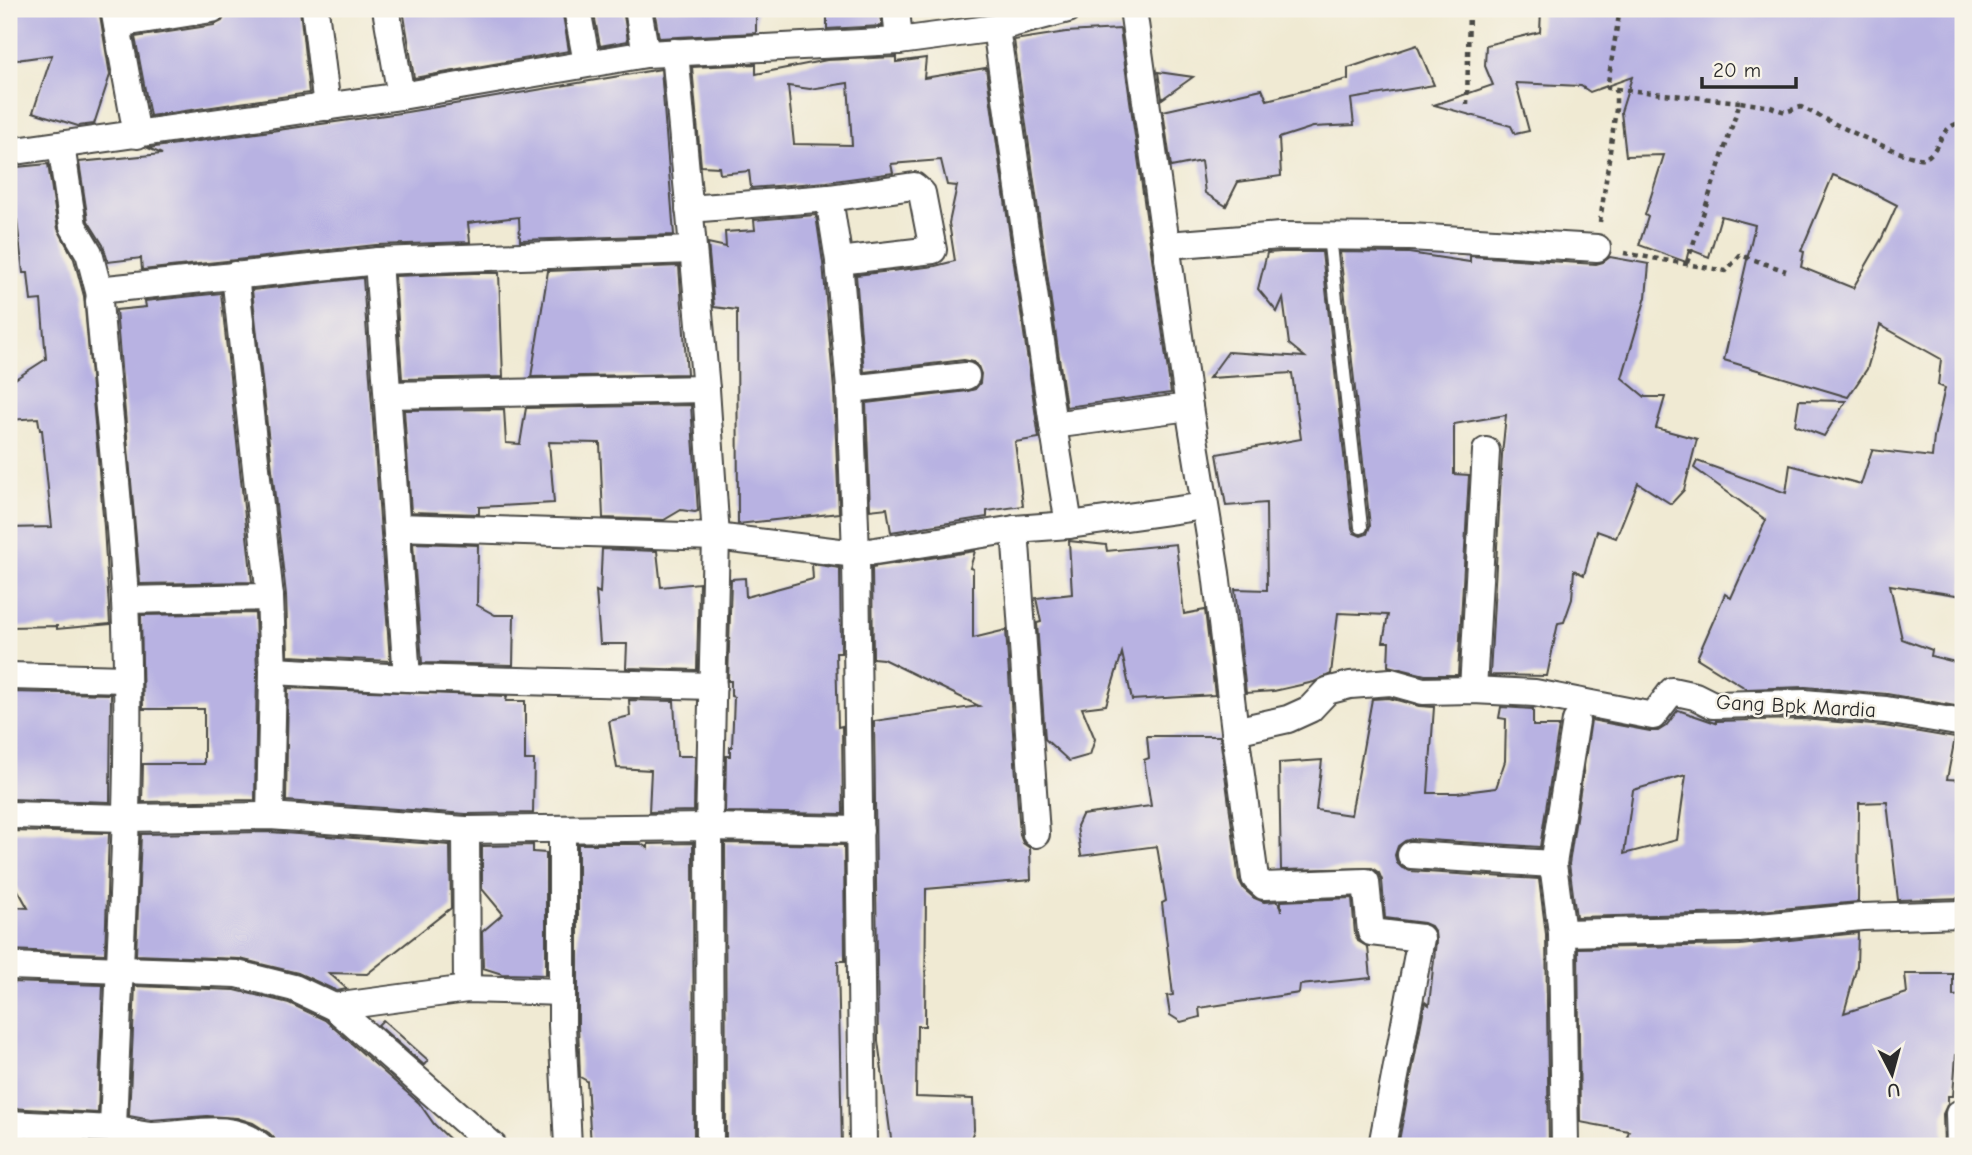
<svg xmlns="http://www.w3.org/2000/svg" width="1972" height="1155" viewBox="0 0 1972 1155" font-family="'Comic Neue',sans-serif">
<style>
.building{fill:#b8b2e2;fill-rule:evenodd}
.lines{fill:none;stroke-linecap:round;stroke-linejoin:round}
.lane-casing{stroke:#494844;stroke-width:16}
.street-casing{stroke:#494844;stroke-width:30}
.path{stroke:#494844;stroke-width:4.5;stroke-dasharray:5 5;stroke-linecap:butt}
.lane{stroke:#fff;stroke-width:12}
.street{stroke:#fff;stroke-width:26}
.labels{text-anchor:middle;stroke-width:5;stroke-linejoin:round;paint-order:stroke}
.street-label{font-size:21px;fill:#2b2b2b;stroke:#f7f3e8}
</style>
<rect width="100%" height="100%" fill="#f7f3e8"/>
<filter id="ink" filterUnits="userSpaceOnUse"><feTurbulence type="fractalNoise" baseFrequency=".0143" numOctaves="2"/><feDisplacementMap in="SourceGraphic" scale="14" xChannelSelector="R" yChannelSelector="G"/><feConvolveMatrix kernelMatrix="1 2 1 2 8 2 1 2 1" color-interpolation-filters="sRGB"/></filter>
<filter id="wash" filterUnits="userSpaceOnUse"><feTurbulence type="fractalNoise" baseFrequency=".00686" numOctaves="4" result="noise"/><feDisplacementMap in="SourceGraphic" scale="28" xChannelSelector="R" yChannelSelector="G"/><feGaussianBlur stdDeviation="1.57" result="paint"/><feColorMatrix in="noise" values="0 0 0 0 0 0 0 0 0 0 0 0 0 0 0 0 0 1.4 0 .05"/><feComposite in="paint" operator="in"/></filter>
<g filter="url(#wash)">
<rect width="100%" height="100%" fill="#f0ead3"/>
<g id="blocks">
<g class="building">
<polygon points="9,9 99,9 110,75 94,124 78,126 33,112 52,55 9,61"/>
<polygon points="264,9 300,9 309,93 150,116 135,37 214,25 222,21 227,12"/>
<polygon points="403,9 562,9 569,51 414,78"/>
<polygon points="593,9 623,9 628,41 600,46"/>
<polygon points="654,9 756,9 756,33 659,38"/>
<polygon points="827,9 881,9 882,26 827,29"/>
<path d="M1579,9H1963V596L1890,585L1902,639L1932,650L1931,656L1963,664L1961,707L1887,694L1805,687L1747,689L1697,658L1725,594L1731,598L1766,520L1694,468L1697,461L1786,493L1790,465L1861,484L1872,450L1932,457L1934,437L1945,388L1938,385L1941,359L1880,325L1867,369L1848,397L1724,360L1755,225L1721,216L1709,257L1689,249L1686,262L1639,245L1648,217L1645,215L1664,155L1626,156L1621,112L1632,77L1590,92L1581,86L1516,83L1529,131L1515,134L1511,126L1434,105L1493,85L1485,66L1486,45L1540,32L1541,10L1578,12ZM1833,175L1860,186L1897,205L1882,238L1853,288L1801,267L1804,252L1801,251Z"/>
<polygon points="1120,29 1171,393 1066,407 1014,40 1066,32"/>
<polygon points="1417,45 1434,85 1351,99 1354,125 1313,127 1279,138 1281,176 1238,182 1226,206 1205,193 1201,161 1171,167 1163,111 1262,89 1267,100 1348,79 1348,81 1348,68"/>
<path d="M896,57V62L926,58L924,78L986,68L1039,438L1015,442L1023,506L987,511V517L891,532L887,508L870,510L866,403L968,391L975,389L980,383L981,374L978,366L973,362L964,360L864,372L856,275L935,266L955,261L949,223L957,186L947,185L941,160L891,164L893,173L827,182L751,188L749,171L720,174L719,167L701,166L692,67L756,64V74L827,60ZM848,83L852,145L794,144L788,86L810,89Z"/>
<polygon points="661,69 674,235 520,240 519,217 468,223 470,242 376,245 142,270 141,258 108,262 103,245 88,221 79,162 162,154 148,148 407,112"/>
<polygon points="1158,72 1193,77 1162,99"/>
<polygon points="48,164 58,229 74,259 84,296 104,527 110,624 57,629 57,626 9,627 9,528 52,527 42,430 40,430 38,418 9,420 9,383 46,359 41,300 31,301 28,273 23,273 17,220 9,220 9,171 17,170 17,167"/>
<polygon points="816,215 823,263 834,390 839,513 738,524 737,310 714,307 708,243 726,247 725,232 755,230 754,220"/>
<polygon points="1281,252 1322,252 1352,528 1354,533 1361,536 1367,534 1370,526 1340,252 1409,253 1470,262 1470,256 1596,264 1603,262 1610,257 1649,264 1646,297 1622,378 1645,397 1665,397 1656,428 1697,439 1684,490 1671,504 1638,483 1616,538 1597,531 1584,575 1574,570 1572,599 1564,622 1558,623 1547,676 1490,675 1502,455 1506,415 1454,424 1454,474 1469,475 1458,675 1425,675 1388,666 1389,642 1383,642 1388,615 1338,613 1331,674 1314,682 1274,691 1246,693 1235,589 1267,590 1266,503 1226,506 1217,454 1301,439 1292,373 1209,378 1228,352 1305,357 1289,344 1283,298 1277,312 1258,289 1267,253"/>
<polygon points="679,266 687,374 531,377 548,271"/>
<polygon points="474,273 499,273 503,377 402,379 395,276"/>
<polygon points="363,278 390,661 288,656 286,595 252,290"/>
<polygon points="221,293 252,582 140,584 116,310 146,307 145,301"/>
<polygon points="1799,400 1846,401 1824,436 1795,425"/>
<polygon points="691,405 698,511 695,512 681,510 664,520 603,518 600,443 549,442 554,503 479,507 479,514 411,512 404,410 504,409 506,443 520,444 526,408"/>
<polygon points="1069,541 1106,545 1107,551 1176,544 1184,614 1205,610 1215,695 1132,700 1122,653 1106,705 1082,708 1095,739 1090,755 1069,761 1045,739 1037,623 1041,622 1036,598 1072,594"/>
<polygon points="413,543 478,545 477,605 495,615 514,615 513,665 422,663"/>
<polygon points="602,549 657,551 661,587 699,583 697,670 626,668 627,644 600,644 596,591 600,593"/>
<polygon points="975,551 970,568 973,569 973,638 1006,630 1020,835 1023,843 1030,848 1031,880 926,889 925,1026 917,1026 916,1097 973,1099 974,1130 968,1146 892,1146 878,1041 874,721 979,706 883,659 873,658 872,567"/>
<polygon points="812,564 840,568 841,653 836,653 838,727 842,726 843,814 725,812 726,756 730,756 730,747 732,747 734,697 731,696 731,681 728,681 731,579 745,578 746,597 813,579"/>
<polygon points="255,613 257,671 255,800 142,802 143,764 204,764 204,709 143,709 141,615"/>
<polygon points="288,688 507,696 506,701 525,701 525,760 534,760 533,813 466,814 286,801"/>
<polygon points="9,692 111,694 110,802 9,799"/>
<polygon points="1389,698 1419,706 1434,707 1428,793 1457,793 1496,788 1505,761 1506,719 1499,718 1501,707 1533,709 1533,726 1559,726 1540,847 1412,839 1405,841 1398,846 1395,855 1397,863 1402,868 1410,871 1539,879 1546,934 1549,1146 1398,1146 1425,1002 1429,1005 1436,941 1435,932 1431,926 1424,923 1385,918 1382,880 1379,873 1372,868 1281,870 1279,763 1322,760 1316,810 1351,815 1372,699"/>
<polygon points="629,700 674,701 677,756 695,756 694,811 649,812 651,770 617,768 609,721 630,716"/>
<path d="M1678,710L1716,723V721L1803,719L1884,726L1955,738L1947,779L1963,780V898L1898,900L1887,802L1859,803L1858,902L1738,913L1576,917L1569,864L1591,720L1650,731H1658L1666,726ZM1686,775L1677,840L1624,854L1633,790Z"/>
<polygon points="1147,736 1220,736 1239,880 1244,889 1254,898 1264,902 1278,901 1281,911 1281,901 1352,898 1355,934 1358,941 1368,947 1371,978 1300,985 1299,993 1199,1008 1200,1017 1181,1022 1170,1015 1167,996 1173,995 1162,903 1166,901 1157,846 1081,856 1077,826 1082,815 1151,806 1144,760 1149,758"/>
<polygon points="9,831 109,833 105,954 9,950 9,907 28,908 9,874"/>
<polygon points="270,832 450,845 451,908 367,974 329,973 347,989 337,991 298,973 240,959 136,955 141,834"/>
<polygon points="693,843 694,1146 591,1146 587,1081 580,1077 578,1025 578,844 641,844 648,848 648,844"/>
<polygon points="725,843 844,845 845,961 838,961 842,1146 726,1146"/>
<polygon points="533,845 533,852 546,853 546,975 502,974 483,968 482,932 503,914 482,889 482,846"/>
<polygon points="1858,933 1857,966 1844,1013 1907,993 1905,974 1953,974 1953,996 1963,995 1963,1055 1956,1055 1953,1096 1948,1096 1948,1103 1943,1114 1944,1146 1647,1146 1627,1137 1629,1131 1580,1122 1578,948 1740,945"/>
<polygon points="9,982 103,985 98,1113 9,1108"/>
<polygon points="135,986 235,990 289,1003 325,1020 419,1103 434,1124 457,1146 276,1146 274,1138 269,1133 253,1123 237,1118 207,1116 151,1120 129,1116"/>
<polygon points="383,1020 428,1060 424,1065 378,1025"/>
<polygon points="9,1140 111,1145 119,1146 9,1146"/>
</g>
</g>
</g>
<g filter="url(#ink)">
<use href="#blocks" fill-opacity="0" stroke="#494844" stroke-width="2"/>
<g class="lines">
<g class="lane-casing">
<polyline id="lane" points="1329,236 1361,527"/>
</g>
<g class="street-casing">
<g id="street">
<polyline points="114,9 137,135"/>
<polyline points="315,9 327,107"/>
<polyline points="386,9 401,96"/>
<polyline points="577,9 587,63"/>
<polyline points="638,9 646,54"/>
<polyline points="896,9 899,41"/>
<polyline points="1133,9 1189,407 1216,573 1235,731"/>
<polyline points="117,24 212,9"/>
<polyline points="996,28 1053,425 1189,407"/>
<polyline points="675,52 706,389 716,537 709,827 710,1146"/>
<polyline points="61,145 73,226 89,253 100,295"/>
<polyline points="9,152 401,96 646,54 899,41 996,28 1068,9"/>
<polyline points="829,198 914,186 922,193 933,250 839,261"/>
<polyline points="689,209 829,198 839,261 850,389 856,554 863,1146"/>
<polyline points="1168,245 1280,236 1410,237 1597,248"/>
<polyline points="378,261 407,678"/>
<polyline points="235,275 270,597 273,671 270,816"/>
<polyline points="850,389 966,376"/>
<polyline points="388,395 706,389"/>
<polyline points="1053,425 1069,525"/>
<polyline points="397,527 716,537 856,554 1015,529 1069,525 1205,506"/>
<polyline points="1015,529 1036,834"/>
<polyline points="125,600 270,597"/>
<polyline points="273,671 407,678 713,686"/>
<polyline points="9,676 126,679"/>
<polyline points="1473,690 1486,451"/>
<polyline points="9,815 126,818 270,816 466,830 709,827 860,830"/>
<polyline points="466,830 467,989"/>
<polyline points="562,830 562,1025 568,1146"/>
<polyline points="1411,855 1553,864"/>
<polyline points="1562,933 1739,929 1862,917 1963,914"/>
<polyline points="9,966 237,974 294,988 334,1007 493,1146"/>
<polyline points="334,1007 467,989 562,992"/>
<polyline points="1959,1114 1960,1146"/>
<polyline points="9,1124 113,1129"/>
<path d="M260,1146C228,1119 188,1137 150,1136C138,1135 125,1131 113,1129C119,953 133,777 125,601C120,501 107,400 99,301L100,295L107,289L378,261L692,250"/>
<polyline points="1382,1146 1421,938 1371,932 1366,882 1264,886 1255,878 1235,731 1288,719 1310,709 1327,691 1350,685 1391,682 1423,691 1473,690 1535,693 1653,716 1672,691 1695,696 1713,705 1804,703 1886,710 1963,723"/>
<polyline points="1565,1146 1562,933 1553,864 1576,721"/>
</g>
</g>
<g class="path">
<polyline points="1616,89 1740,102"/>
<polyline points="1467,105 1469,9"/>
<polyline points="1600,222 1616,109 1616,89 1607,88 1620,9"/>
<polyline points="1624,253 1726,271 1740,255 1786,271"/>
<path d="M1687,263L1740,102L1771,107L1785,112L1801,107C1819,116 1911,163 1925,158C1941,151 1940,123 1963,123"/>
</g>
<use href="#lane" class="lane"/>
<use href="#street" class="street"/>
</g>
</g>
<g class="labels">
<g class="street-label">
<text transform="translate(1796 706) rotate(3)" y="7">Gang Bpk Mardia</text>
</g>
</g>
<rect width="1972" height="1155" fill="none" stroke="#f7f3e8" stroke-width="35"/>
<g transform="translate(1892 1074) rotate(174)" stroke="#f7f3e8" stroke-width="5" paint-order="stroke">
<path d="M0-5L12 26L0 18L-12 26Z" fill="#2b2b2b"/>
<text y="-10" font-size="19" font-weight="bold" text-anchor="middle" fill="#2b2b2b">U</text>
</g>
<path d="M1702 77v10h94v-10" fill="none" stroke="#2b2b2b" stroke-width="3.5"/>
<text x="1713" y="77" font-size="21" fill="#2b2b2b" stroke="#f7f3e8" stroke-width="5" paint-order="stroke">20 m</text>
</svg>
